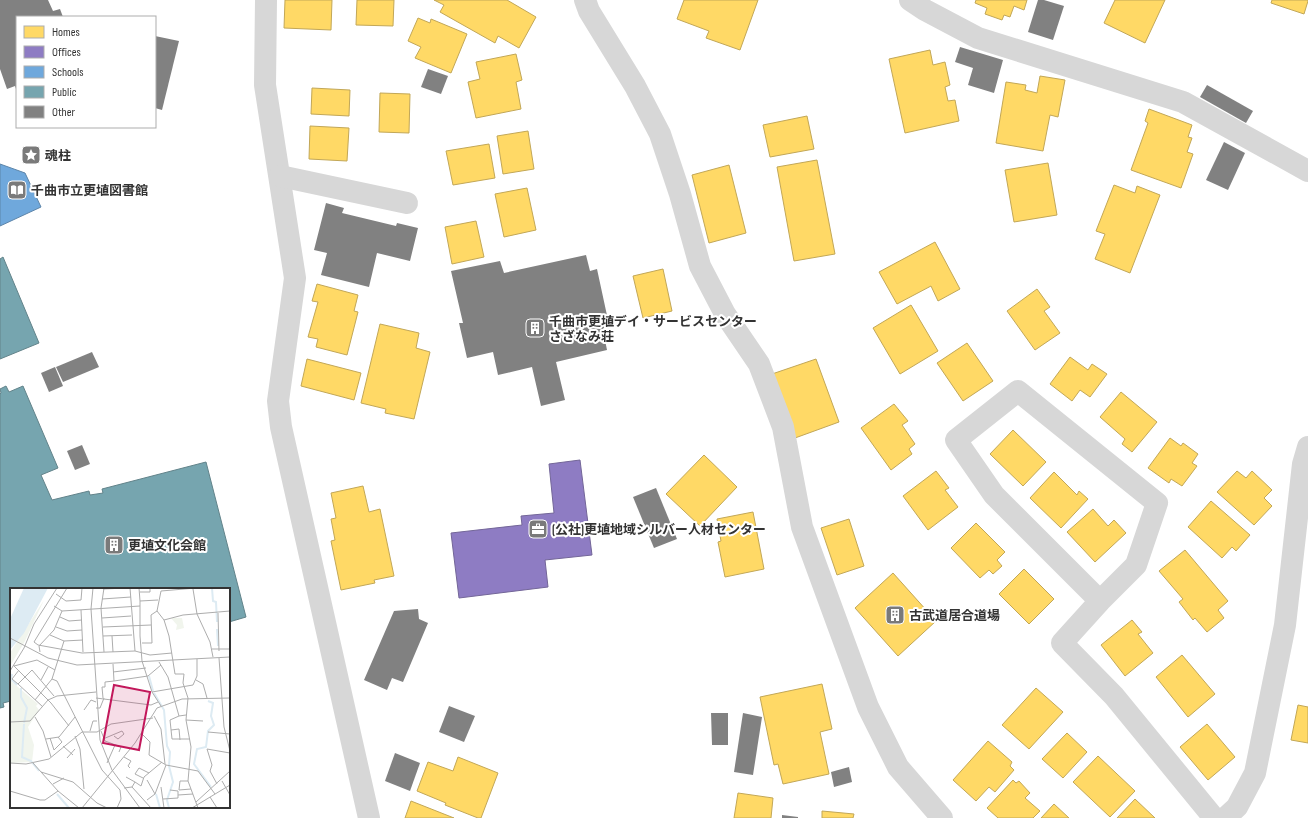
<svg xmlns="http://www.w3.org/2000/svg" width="1308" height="818" viewBox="0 0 1308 818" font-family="'Sofia Sans Condensed','Noto Sans JP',sans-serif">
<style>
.homes{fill:#ffd966;stroke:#c2a757}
.offices{fill:#8e7cc3;stroke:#736698}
.schools{fill:#6fa8dc;stroke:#5d85a9}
.public{fill:#76a5af;stroke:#62838a}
.building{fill:#818181}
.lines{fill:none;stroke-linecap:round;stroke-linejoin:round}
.street{stroke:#d7d7d7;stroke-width:22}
.labels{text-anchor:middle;stroke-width:4;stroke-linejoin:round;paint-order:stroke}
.poi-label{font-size:13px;font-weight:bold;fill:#333;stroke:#fff;text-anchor:start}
.inset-river{fill:none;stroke:#ddebf3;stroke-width:2}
.inset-road{fill:none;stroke:#adadad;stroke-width:1}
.view{fill:#c2185b;fill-opacity:0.15;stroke:#c2185b;stroke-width:2}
.inset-edge{fill:none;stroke:#333;stroke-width:2}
</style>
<rect width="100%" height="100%" fill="#fff"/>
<g class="homes">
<polygon points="285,0 332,0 331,30 284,28"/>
<polygon points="357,0 394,0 393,26 356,25"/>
<polygon points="434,0 507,0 536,17 519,48 498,36 495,43 440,12 444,5"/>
<polygon points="684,0 758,0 740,50 706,38 709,31 677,19"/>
<polygon points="976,0 1027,0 1024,10 1014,6 1010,17 1004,15 1002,20 985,14 987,8 975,3"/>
<polygon points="1115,0 1165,0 1145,43 1104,23"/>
<polygon points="1272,0 1308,0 1308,1 1304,14 1271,3"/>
<polygon points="418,18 430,23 431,19 467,34 451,73 415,58 421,47 408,41"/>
<polygon points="930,50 933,65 945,62 950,85 945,87 948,101 955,100 959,121 905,133 889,59"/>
<polygon points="516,54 522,80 516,82 521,109 476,118 468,82 480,79 476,62"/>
<polygon points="1040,76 1065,80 1058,117 1050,115 1043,151 996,143 1006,82 1026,85 1025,90 1037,93"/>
<polygon points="312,88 350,90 349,116 311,114"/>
<polygon points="380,93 410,94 409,133 379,132"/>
<polygon points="1149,109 1192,125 1188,137 1192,138 1187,152 1193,154 1181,188 1131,170 1148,123 1145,121"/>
<polygon points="807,116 814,149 770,157 763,125"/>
<polygon points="310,126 349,128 347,161 309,159"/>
<polygon points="528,131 534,169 503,174 497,136"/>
<polygon points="489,144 495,178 453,185 446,151"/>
<polygon points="817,160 835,254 794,261 777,167"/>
<polygon points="1048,163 1057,215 1014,222 1005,170"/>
<polygon points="729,165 746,233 709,243 692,175"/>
<polygon points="1114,185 1135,193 1137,186 1160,195 1130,273 1095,259 1105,234 1096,231"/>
<polygon points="527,188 536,230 504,237 495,194"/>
<polygon points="476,221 484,257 452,264 445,227"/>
<polygon points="935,242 960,289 938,301 931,286 897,304 879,272"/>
<polygon points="663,269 672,311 643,318 633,276"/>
<polygon points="317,284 358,295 354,311 358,312 347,355 316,347 318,339 308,337 318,302 312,301"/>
<polygon points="1037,289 1050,307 1044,311 1060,333 1035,350 1007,311"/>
<polygon points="911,305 938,351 900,374 873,328"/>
<polygon points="380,324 419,333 416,348 430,352 414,419 385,413 386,409 361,403"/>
<polygon points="967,343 993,381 963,401 937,363"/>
<polygon points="1070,357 1088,370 1092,364 1107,374 1090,397 1080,390 1072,401 1050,384"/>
<polygon points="307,359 361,373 354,400 301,386"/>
<polygon points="816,359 839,422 795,438 772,374"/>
<polygon points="1121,392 1157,422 1132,452 1122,444 1125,439 1100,417"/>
<polygon points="894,404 908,421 902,425 915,444 909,449 912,454 891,470 861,428"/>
<polygon points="1013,430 1046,462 1023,486 990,454"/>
<polygon points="1170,438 1181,446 1183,443 1198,454 1192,463 1197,466 1182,486 1171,479 1169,483 1148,468"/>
<polygon points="704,455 737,487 700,526 666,494"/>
<polygon points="936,471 949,488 945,490 958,507 928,530 903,496"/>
<polygon points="1237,471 1246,478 1252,471 1272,490 1264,498 1272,506 1254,525 1217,492"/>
<polygon points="1054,472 1077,495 1079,491 1088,499 1061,528 1030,498"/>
<polygon points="363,486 369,512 380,509 394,576 374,580 375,583 341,590 331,541 335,540 331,519 336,518 331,493"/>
<polygon points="1211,501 1250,535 1236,551 1232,547 1222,558 1188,527"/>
<polygon points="1093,509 1108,526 1114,520 1126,533 1095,562 1067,532"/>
<polygon points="753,512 764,569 725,577 718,542 721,541 717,519"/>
<polygon points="849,519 864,566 837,575 821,528"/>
<polygon points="976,523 1005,552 997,560 1002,566 993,574 989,570 980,578 951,548"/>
<polygon points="1185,550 1228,601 1218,610 1224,618 1207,632 1195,618 1193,620 1179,602 1183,599 1159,571"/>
<polygon points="1024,569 1054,599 1029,624 999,594"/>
<polygon points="893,573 936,621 898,656 855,608"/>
<polygon points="1132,620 1142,632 1138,634 1153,653 1125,676 1101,645"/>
<polygon points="1182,655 1215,694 1188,717 1156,677"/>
<polygon points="822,684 832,729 820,732 829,774 783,784 778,764 774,765 760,697"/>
<polygon points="1036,688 1063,712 1029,749 1002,725"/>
<polygon points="1298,705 1308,707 1308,743 1291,740"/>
<polygon points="1207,724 1235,757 1208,780 1180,747"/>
<polygon points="1067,733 1087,752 1063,778 1042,759"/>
<polygon points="988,741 1012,762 1010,766 1014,770 995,792 989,787 976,801 953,780"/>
<polygon points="1098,756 1135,791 1110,817 1073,782"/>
<polygon points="458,757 498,773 481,818 478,818 445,805 446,803 417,791 428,762 453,771"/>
<polygon points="1013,780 1016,783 1019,781 1030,793 1025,798 1040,811 1033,818 998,818 987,808"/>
<polygon points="738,793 773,798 771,818 734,818"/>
<polygon points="1135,799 1155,818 1117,818"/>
<polygon points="411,801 454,818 405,818"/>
<polygon points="1054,804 1069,818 1041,818"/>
<polygon points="822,811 854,814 853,818 822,818"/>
</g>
<polygon class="offices" points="580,460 592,555 545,560 548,587 459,598 451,533 522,525 521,516 554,513 549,464"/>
<polygon class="schools" points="0,164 25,173 41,207 0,226"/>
<g class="public">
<polygon points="3,257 39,343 0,359 0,259"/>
<polygon points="6,386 9,392 23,386 58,468 41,475 52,500 89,491 90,495 103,493 102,489 206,462 246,617 229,622 229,589 11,589 11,701 3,703 4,707 0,708 0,394 1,393 0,389"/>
</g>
<g class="building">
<polygon points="0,0 48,0 53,11 60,9 63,17 17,17 17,92 15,86 7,89 0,69"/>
<polygon points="1038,0 1044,0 1064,6 1053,40 1028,32"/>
<polygon points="155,36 179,41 162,110 155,108"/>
<polygon points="960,47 1003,60 994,93 968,85 973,68 955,62"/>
<polygon points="428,69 448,76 441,94 421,87"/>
<polygon points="1207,85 1253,111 1246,123 1200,97"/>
<polygon points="1224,142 1245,153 1228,190 1206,180"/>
<polygon points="326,203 344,208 342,213 396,226 397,223 418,228 410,261 377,253 369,287 321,275 327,253 314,250"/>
<polygon points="586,255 590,271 597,269 611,334 604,335 607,350 556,362 565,400 541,406 532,367 498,375 493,352 467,358 459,323 463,323 451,271 500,261 504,273"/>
<polygon points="92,352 99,367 63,382 56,367"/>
<polygon points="55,367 63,386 49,392 41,373"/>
<polygon points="82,445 90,464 75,470 67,451"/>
<polygon points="656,488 677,539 654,548 633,497"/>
<polygon points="418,609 419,619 428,623 403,682 392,678 387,690 364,680 394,611"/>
<polygon points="449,706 475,716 464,742 439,732"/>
<polygon points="711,713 728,713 728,745 712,745"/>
<polygon points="743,713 762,717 753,775 734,772"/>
<polygon points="395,753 420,763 410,791 385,781"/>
<polygon points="849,767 852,782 834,787 831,772"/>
<polygon points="782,815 798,817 798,818 782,818"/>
</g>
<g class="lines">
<g class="street">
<polyline points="266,0 265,85 295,278 278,401 281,427 369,818"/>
<polyline points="585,0 589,11 635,86 660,134 680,194 700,266 725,314 759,364 783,427 802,527 868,707 898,767 942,818"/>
<polyline points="910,0 925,10 978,38 1183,102 1308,171"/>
<polyline points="280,176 407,203"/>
<polyline points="1100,601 994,495 956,440 1018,391 1157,503 1136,565 1100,601 1062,643 1114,696 1214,818"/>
<polyline points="1225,818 1237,807 1255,773 1285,625 1303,464 1308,447"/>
</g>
</g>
<defs>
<g id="sight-square" transform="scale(1)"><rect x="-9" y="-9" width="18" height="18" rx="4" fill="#7a7a7a" stroke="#fff"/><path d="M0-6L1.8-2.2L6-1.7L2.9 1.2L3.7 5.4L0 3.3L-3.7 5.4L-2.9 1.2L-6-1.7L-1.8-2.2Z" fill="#fff"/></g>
<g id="library-square" transform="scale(1)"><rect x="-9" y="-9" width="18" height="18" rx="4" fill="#7a7a7a" stroke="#fff"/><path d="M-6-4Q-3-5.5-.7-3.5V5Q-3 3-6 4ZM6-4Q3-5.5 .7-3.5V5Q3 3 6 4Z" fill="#fff"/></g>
<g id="building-square" transform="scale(1)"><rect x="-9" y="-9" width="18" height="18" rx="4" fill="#7a7a7a" stroke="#fff"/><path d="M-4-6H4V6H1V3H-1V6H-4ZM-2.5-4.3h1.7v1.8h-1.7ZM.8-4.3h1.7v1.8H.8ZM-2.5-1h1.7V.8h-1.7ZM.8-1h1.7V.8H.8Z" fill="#fff"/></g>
<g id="office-square" transform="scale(1)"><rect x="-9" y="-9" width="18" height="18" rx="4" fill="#7a7a7a" stroke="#fff"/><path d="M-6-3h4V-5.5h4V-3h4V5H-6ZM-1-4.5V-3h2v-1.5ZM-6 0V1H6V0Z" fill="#fff"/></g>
</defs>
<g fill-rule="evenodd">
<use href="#sight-square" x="31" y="155"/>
<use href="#library-square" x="17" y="190"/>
<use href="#building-square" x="535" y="328"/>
<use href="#office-square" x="538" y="529"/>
<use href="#building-square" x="114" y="545"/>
<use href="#building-square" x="895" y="615"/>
</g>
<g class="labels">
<g class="poi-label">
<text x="45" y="160">魂柱</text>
<text x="31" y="195">千曲市立更埴図書館</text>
<text x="549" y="326">千曲市更埴デイ・サービスセンター<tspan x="549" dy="15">さざなみ荘</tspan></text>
<text x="552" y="534">(公社)更埴地域シルバー人材センター</text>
<text x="128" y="550">更埴文化会館</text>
<text x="909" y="620">古武道居合道場</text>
</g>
</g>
<g transform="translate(10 588)">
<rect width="220" height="220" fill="#fff"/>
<path d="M34,12L15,53L0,78V65ZM161,30H172L174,40L166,42L167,37ZM1,85L2,94L28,116L26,118L29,122L18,139L24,157L22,174L0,175Z" fill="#f1f5ed"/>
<path d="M14,0H38L14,45L0,62V31Z" fill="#ddebf3"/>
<path class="inset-river" d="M202,0L203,13L206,14L207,34M207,41L208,58M2,86L1,91L7,97M139,88L143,103M11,100V109L17,120L14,135M144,105L154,122L157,158L160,164L159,178L163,194L157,212L159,220M198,113L203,115L201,128L204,137L198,143L196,159L187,161L184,176L201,199M14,136L12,169L21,173L29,183M47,206L59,220M146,206L150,220"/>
<path class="inset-road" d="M57,0L24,54L28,57L72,65L125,63L140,67L162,65M83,0L81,21L90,152L102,182L130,220M94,0L91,20L94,64M120,0L125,63M129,0L130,13M186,0L151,3L147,23L154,32L159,48L165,86H174L173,95L178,110L176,132L181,159L178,193L188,220M93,1L116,0M183,1L187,26L200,54L203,69M130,4H140V0M46,6L56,13L71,12L72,0M92,11L121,9M148,12L130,13V48L132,73L142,104L151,118M44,18L52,23L130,18M71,22L73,64M208,25L209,63M50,29L59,33L72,32M92,30L121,28M154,32L173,27L220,23M46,39L57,43L72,42M93,39L141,37M40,47L54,53L73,52M93,48L122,47M102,48L103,64M0,50L38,70L67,77L220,69M132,55H142L141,27L147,23M202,61H220M30,64L29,58L44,42L52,23M209,70L214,139L220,163M149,74L158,89L169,128L176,127M3,77L41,115L59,138M4,78L27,72L45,82M0,83L14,60L24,36L47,0M103,84L136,80M42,91L47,93L92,182L110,202L111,211L107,220M31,92L38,79M186,92L193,96L197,110M104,93L138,88L151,77M8,96L2,91L9,82M142,104L183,97L187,88V71M86,110L141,117L148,114M93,110L92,99H95V94L104,93L103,76M25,112L42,91L54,53M33,119L8,96L22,82L44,108M86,120H90L94,110M74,122L81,112L86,114M144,128L151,141L155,176M169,128L160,132L162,151H180M25,129L33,143L41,169M176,132L193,133M0,134L20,133L38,112L47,108L86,104M161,142L169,141L170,152M80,143L83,133H87M91,143L95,153L111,159L109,164M198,144L220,146M131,145L140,154L139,167L156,177L188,183L205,206M65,148L70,161L74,201M40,150L44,162L52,154L48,149M36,151L49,149L65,129M93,151L112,143L114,146L108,151L104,148M53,158L63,167M114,169L121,173L118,178L120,180M57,170L65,161M0,175L16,176L39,171L72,144H87L101,136L143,130M23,175L48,203L69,220M97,175L105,157M31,184L63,194L87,215L97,220M116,189L125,194L122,199M133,190L125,186L129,180L139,185M178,193H170L169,202L181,201M212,193L220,207M125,194L131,198L134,189L152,174M43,196L54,190M207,196L200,183L202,177L197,161L220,165M151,199L154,220M114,200L122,199L141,220M160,202L168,203V207L183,206M0,203L30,212H35L48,203M145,206L156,177M200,209L207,220M153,211L168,210V207M137,212L145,206L137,192M186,214L220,183M72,220L125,155L147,120L172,111L220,110M182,220L220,197"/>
<path class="view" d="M104,97L140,104L129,162L93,155Z"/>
<rect width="220" height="220" class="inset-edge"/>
</g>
<rect x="16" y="16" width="140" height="112" fill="#ffffff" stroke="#adadad"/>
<rect x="24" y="26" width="20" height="12" fill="#ffd966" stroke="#adadad"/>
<text x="52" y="36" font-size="12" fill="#333333">Homes</text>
<rect x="24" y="46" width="20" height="12" fill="#8e7cc3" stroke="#adadad"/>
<text x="52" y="56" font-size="12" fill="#333333">Offices</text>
<rect x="24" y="66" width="20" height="12" fill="#6fa8dc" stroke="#adadad"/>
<text x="52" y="76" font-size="12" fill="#333333">Schools</text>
<rect x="24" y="86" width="20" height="12" fill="#76a5af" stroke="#adadad"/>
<text x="52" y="96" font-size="12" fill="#333333">Public</text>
<rect x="24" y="106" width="20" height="12" fill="#818181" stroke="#adadad"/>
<text x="52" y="116" font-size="12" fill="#333333">Other</text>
</svg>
